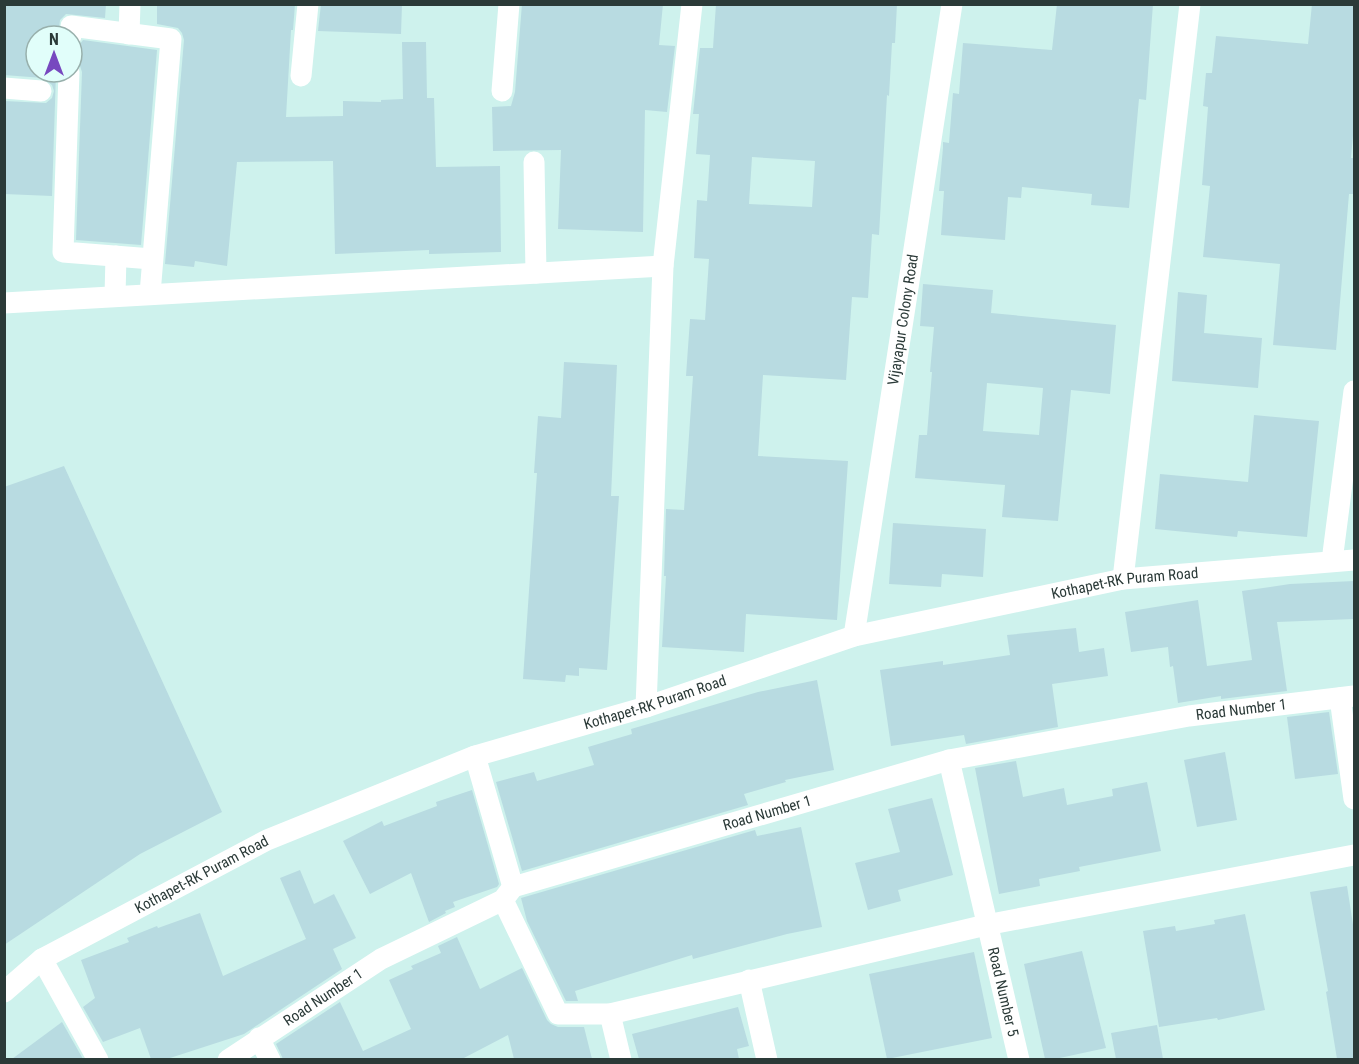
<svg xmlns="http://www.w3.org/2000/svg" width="1359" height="1064" viewBox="0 0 1359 1064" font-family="'Roboto Condensed',sans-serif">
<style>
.building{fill:#b8dbe1;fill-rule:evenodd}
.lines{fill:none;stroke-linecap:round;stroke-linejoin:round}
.street{stroke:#fff;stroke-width:21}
.labels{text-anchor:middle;stroke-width:6;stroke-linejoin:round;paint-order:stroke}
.street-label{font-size:15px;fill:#2b3a38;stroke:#e1fefa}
</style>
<rect width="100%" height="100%" fill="#cef2ed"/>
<g class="building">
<polygon points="4,4 106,4 105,18 66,14 60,20 58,36 36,36 36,72 56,72 52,196 4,194 4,101 46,103 52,98 54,91 52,85 43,78 4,75"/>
<polygon points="157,4 295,4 293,30 291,30 286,117 343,116 343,101 381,102 381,100 403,99 402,42 426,42 427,98 434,98 436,167 500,166 501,252 429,254 429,250 335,254 333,161 237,162 227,266 195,261 194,267 165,264 184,40 182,33 178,28 157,24"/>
<polygon points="321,4 402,4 401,34 318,31"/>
<polygon points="522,4 663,4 659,45 675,46 667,112 645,110 643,232 558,229 561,150 493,151 492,107 511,106 515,92"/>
<path d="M716,4H897L895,43H892L889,96L887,95L879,235L872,234L868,298L852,297L846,380L763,375L758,456L848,461L837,620L746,614L744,652L662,647L666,576H664L666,509L684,510L693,376H686L690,319L705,320L709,259L694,258L697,200L707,201L710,155L696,154L699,114H693L700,48H713ZM752,157L815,161L812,207L749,204Z"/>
<polygon points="1057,4 1153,4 1146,100 1139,99 1129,208 1091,205 1092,194 1022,187 1021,198 1008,197 1005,240 941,235 944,191 939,191 943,148 943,142 949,143 953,93 959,94 963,43 1052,50"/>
<polygon points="1312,4 1354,4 1354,124 1351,158 1354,158 1354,194 1349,194 1336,350 1273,345 1280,264 1203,257 1210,186 1202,185 1208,107 1203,106 1206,73 1212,73 1216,36 1308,44"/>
<polygon points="83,40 157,50 141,245 76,240 82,72 80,66 72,60 72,49 78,47"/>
<path d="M923,284L993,290L991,313L1116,325L1110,394L1071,390L1058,521L1002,517L1005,485L915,478L919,435H927L932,372H930L934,327L920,326ZM987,383L1043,388L1039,435L983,431Z"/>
<polygon points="1178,292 1207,295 1204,333 1262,338 1258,388 1172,381"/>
<polygon points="564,362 617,365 611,496 619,496 607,670 579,668 579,676 566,675 565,682 523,679 537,473 534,473 538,416 561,418"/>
<polygon points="1254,415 1319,421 1307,537 1238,531 1237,537 1155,529 1160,474 1248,482"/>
<polygon points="64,466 222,812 140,854 4,945 4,487"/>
<polygon points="893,523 986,529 983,577 942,574 941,587 889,584"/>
<polygon points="1354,581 1354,619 1277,622 1287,691 1221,699 1221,696 1178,703 1173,666 1170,667 1168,647 1131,652 1125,612 1198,600 1207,666 1252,660 1242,591 1290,584"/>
<polygon points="1076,628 1079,652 1104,648 1108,676 1052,684 1058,727 966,744 964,735 891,746 880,670 943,661 943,665 1010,655 1007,635"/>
<polygon points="817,680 834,770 785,780 786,782 744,794 748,805 522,871 496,782 534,772 537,781 594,765 588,747 632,734 631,729 758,692"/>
<polygon points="1329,712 1338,774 1295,779 1287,717"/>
<polygon points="1225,752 1237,820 1197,827 1184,760"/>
<polygon points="1016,761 1023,797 1064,788 1067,805 1113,796 1112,789 1147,782 1161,851 1079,867 1080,871 1039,879 1040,886 999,894 975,768"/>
<polygon points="472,790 499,884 497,887 453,902 455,907 445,911 446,913 429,922 411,873 370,894 343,841 382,821 384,826 437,806 436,802"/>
<polygon points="932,798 953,875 898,890 901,901 868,910 855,863 900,852 888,809"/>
<polygon points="801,827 822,927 787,934 693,959 692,955 575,991 578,1001 566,1001 527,921 521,898 755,830 757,836"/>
<polygon points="300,870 314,904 334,894 356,938 333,949 342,969 244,1034 167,1059 151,1059 140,1028 103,1042 83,1007 95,998 81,960 129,942 127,938 157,926 158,928 200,913 223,976 306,939 280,878"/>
<polygon points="1347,886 1354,931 1354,1059 1337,1059 1326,992 1328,991 1310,892"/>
<polygon points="1245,914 1265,1010 1218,1020 1217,1018 1159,1027 1143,931 1175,926 1176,931 1215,924 1214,920"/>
<polygon points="457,937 480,989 522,968 547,1020 551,1024 558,1027 584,1027 592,1059 514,1059 508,1035 462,1059 283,1059 276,1044 340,1002 363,1051 411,1029 389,980 413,969 411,966 441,953 438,946"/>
<polygon points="1082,951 1106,1048 1055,1059 1045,1059 1024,964"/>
<polygon points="974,952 992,1038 887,1059 869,974"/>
<polygon points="738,1007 749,1046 737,1049 739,1059 639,1059 632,1034"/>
<polygon points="62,1022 83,1059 12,1059"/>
<polygon points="1157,1025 1163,1059 1116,1059 1111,1033"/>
</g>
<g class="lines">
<g class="street">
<polyline points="129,34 130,4"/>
<polyline points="71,36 71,26 171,39 150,294"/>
<polyline points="69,72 63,252 152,259"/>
<polyline points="301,76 308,4"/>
<polyline points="4,88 41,91"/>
<polyline points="502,91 509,4"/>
<polyline points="534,162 536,273"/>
<polyline points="115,296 116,256"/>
<polyline points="4,303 663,266"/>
<polyline points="1332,561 1354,391"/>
<polyline points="1123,579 1190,4"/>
<path id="s1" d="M854,636L952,4"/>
<polyline points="1340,698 1354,799"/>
<polyline points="646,707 663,266 692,4"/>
<polyline points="475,756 513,887"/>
<path id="s2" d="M949,760L1019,1060"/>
<polyline points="503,900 558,1014 610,1014 986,925 1354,855"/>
<polyline points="42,959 98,1060"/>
<polyline points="749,980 767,1060"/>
<path id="s3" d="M4,992L42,959L267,840L475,756L646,707L854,636L1123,579L1354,560"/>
<polyline points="610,1014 621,1060"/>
<polyline points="259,1038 270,1060"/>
<path id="s4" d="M228,1060L381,959L503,900L513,887L949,760L1189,716L1354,696"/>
</g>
</g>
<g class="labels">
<g class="street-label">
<text dy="5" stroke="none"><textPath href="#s1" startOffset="320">Vijayapur Colony Road</textPath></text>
<text dy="5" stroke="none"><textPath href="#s3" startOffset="1203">Kothapet-RK Puram Road</textPath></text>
<text dy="5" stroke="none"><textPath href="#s3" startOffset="717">Kothapet-RK Puram Road</textPath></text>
<text dy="5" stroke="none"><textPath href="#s4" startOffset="1086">Road Number 1</textPath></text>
<text dy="5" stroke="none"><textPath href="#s4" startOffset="600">Road Number 1</textPath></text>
<text dy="5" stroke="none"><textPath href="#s3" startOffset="231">Kothapet-RK Puram Road</textPath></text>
<text dy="5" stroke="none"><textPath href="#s2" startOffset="238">Road Number 5</textPath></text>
<text dy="5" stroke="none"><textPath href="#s4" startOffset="114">Road Number 1</textPath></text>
</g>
</g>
<rect width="1359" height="1064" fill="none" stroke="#2b3a38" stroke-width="12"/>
<g transform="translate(54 54)"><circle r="28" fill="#e1fefa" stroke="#98b0ac" stroke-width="1.5"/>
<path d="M0-4.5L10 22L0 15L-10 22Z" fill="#7748bf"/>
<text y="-9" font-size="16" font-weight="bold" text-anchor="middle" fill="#2b3a38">N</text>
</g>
</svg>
